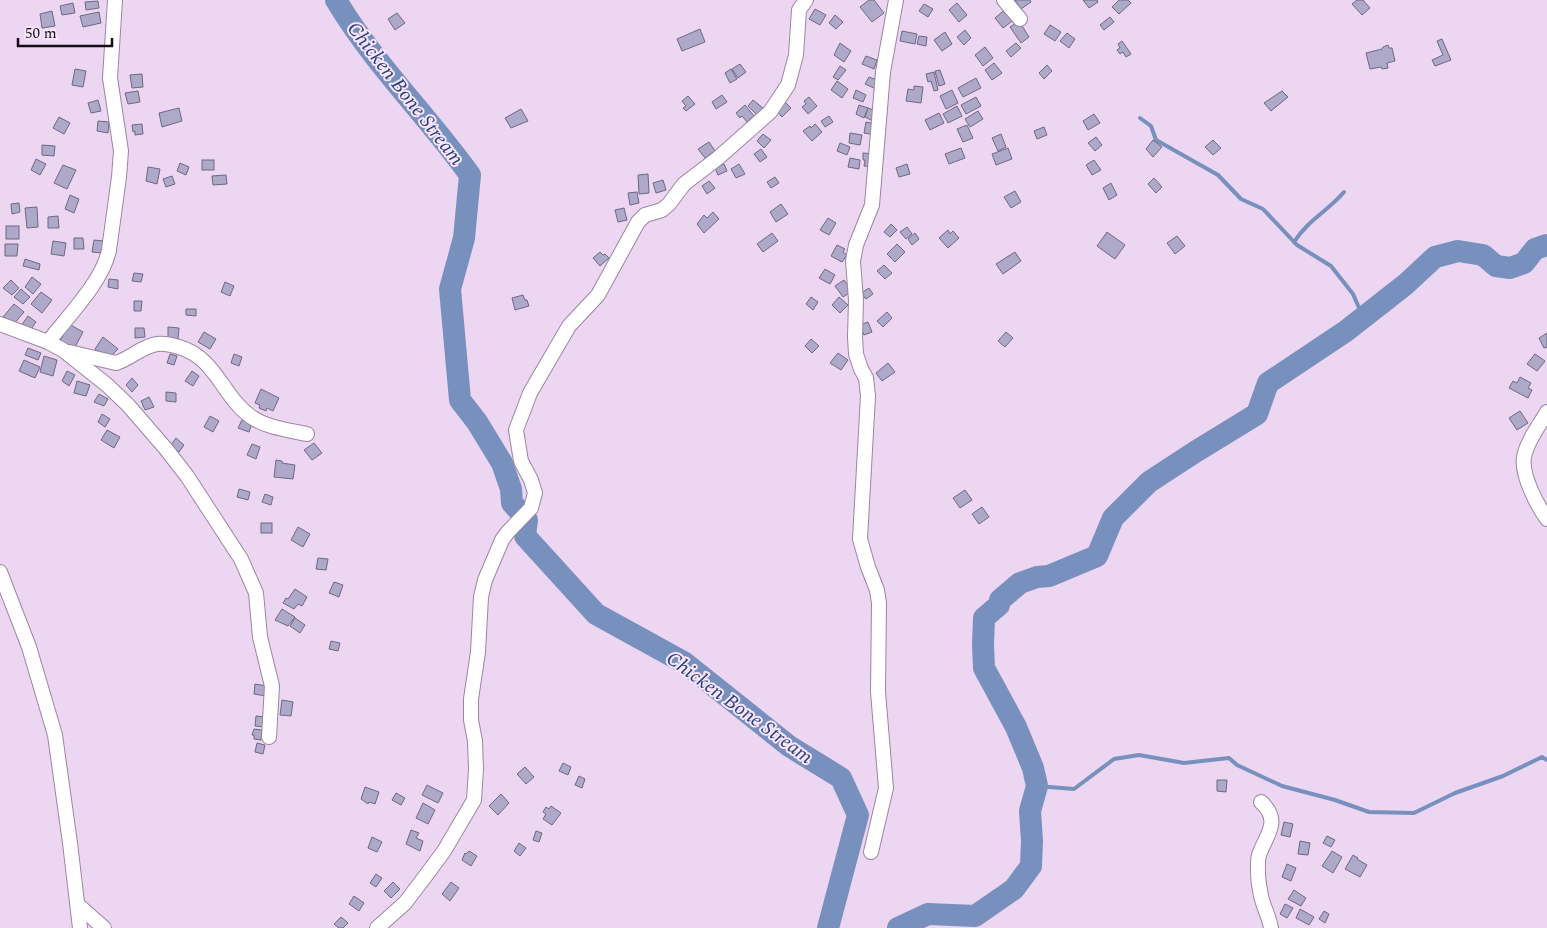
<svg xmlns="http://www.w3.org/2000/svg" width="1547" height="928" viewBox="0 0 1547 928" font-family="Spectral,serif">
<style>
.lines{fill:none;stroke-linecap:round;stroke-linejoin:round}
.stream{stroke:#7890bd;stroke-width:4}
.river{stroke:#7890bd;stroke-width:22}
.building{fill:#aea9c8;stroke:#6d6884}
.street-casing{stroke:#9b86a0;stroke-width:16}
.street{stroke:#fff;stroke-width:14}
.labels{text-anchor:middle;stroke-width:4;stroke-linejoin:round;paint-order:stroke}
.water-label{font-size:20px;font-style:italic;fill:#26427b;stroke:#f8e5fb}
</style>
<rect width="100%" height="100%" fill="#edd6f2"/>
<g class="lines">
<g class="stream">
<polyline points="1140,118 1151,126 1156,140 1218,175 1241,199 1263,209 1297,245 1331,266 1353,294 1363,317"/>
<path d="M1294,242C1309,219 1328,211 1344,192"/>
<polyline points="1037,786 1074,789 1114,759 1139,755 1184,763 1229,758 1237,765 1282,786 1335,800 1369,812 1414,813 1455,793 1503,776 1542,757 1547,760"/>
</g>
<g class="river">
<path d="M336,0C374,64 427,115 470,175L464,238L450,289L460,400L477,422L502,463L511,489L512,503L527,520L525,536L596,614L685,663L789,746L841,778L858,815L828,928"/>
<polyline points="898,928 928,914 975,916 1014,889 1031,866 1032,841 1030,811 1037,786 1033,768 1016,727 984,668 983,645 984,618 999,605 1000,600 1020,583 1037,577 1049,576 1097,556 1113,518 1149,482 1195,452 1257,414 1268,383 1346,331 1406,284 1435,257 1458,251 1483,255 1496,266 1510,268 1524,263 1535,249 1547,245"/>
</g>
</g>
<g class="building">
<polygon points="869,0 874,0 884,13 872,22 860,7"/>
<polygon points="1015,0 1030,0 1031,2 1021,9"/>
<polygon points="1083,0 1097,0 1098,2 1089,8"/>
<polygon points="1119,0 1128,0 1131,3 1119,14 1112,7"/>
<polygon points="1357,0 1363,0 1370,8 1362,15 1352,4"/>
<polygon points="98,1 99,8 86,10 85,2"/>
<polygon points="73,3 75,13 62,15 60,6"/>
<polygon points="957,3 967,15 959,22 949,10"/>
<polygon points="924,4 933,9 928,17 919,11"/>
<polygon points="1007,8 1015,19 1003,28 995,18"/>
<polygon points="815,9 826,15 820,25 809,19"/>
<polygon points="52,11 55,26 42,28 40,14"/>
<polygon points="99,12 101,23 83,27 80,16"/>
<polygon points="397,13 405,23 395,30 388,19"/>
<polygon points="835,15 843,22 836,29 829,23"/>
<polygon points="1110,17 1114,22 1104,30 1100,25"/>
<polygon points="1019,21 1029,37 1021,43 1010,27"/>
<polygon points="1050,25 1061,32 1055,41 1044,34"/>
<polygon points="700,29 705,42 682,51 677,39"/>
<polygon points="965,30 971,38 964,45 957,37"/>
<polygon points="902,31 917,34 915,44 900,41"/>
<polygon points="945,32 952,44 942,51 934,40"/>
<polygon points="1067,33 1075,39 1069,48 1060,41"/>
<polygon points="919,36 927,37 926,46 917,44"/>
<polygon points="1442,39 1451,60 1435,66 1432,60 1443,55 1437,41"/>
<polygon points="1122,41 1131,54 1126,57 1123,52 1120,54 1117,50 1120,48 1118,44"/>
<polygon points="840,43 851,51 844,62 834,55"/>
<polygon points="1016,43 1021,48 1011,57 1006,51"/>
<polygon points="1388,45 1389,48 1392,48 1395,61 1387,63 1388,68 1382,69 1381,67 1370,69 1366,53 1382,49 1383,47"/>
<polygon points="985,47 993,58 983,66 975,55"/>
<polygon points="866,56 877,60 874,69 862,64"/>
<polygon points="994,63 1002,73 992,80 985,70"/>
<polygon points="740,64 746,72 738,78 732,69"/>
<polygon points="1047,65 1052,71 1044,79 1039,73"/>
<polygon points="840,66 846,70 838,80 833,77"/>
<polygon points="75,69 86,71 83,87 72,85"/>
<polygon points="731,69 737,79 730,83 725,73"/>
<polygon points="940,70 945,84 939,86 935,71"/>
<polygon points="934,72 938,90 934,91 931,81 928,82 926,74"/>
<polygon points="142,74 143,87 132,88 130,75"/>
<polygon points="869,77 879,81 876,89 865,84"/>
<polygon points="976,78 981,88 963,97 958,88"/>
<polygon points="837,81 848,89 842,98 831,90"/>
<polygon points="914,86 923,87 921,103 906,101 908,89 914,90"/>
<polygon points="856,90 866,95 863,102 853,98"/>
<polygon points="952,90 958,103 946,109 940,96"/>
<polygon points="138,91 140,102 128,104 125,93"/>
<polygon points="1282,91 1288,97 1271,111 1264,103"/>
<polygon points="722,95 727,102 716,109 712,102"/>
<polygon points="688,96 695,104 686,111 683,108 686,106 682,101"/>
<polygon points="809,97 817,106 808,114 802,107 806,104 804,101"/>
<polygon points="976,97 981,106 966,114 961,105"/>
<polygon points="98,100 101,111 91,113 88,103"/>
<polygon points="753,100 763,108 757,115 748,106"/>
<polygon points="785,102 791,108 782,117 777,111"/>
<polygon points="745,105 754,116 747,122 742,116 740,118 736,113"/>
<polygon points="859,105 868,108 864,118 856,114"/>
<polygon points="957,106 962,116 948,123 943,114"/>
<polygon points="179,108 182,121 162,127 159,113"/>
<polygon points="868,108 876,111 873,121 865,117"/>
<polygon points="521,109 528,121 511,128 505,118"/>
<polygon points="978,111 983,119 970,127 965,119"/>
<polygon points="939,113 944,123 930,130 925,120"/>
<polygon points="1094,114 1100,123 1088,130 1083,121"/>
<polygon points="829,116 833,122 825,127 821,121"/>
<polygon points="59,117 70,123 64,134 53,128"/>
<polygon points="98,121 109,122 108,133 97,131"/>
<polygon points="866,122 875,124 874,135 864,133"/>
<polygon points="142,124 143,134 135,135 135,131 133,132 132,125"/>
<polygon points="815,124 822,132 812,141 803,131 810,126 811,128"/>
<polygon points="967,125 973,138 963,142 957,129"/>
<polygon points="1044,127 1047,135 1037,139 1034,131"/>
<polygon points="850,133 862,135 860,145 849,143"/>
<polygon points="763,134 771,140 764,148 757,141"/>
<polygon points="1001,134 1006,147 998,151 992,138"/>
<polygon points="1096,137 1102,145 1095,151 1088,143"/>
<polygon points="1153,140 1162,147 1153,157 1146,149"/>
<polygon points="1213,140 1221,148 1213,155 1205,147"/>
<polygon points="709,142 715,151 705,158 698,149"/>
<polygon points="840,143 850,147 847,155 837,151"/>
<polygon points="42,145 55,146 54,156 42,155"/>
<polygon points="961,148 965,158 949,164 945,154"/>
<polygon points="1008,148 1012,159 996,165 992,154"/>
<polygon points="761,149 767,157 760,162 754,154"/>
<polygon points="863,153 876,154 875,167 864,166 865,160 863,160"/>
<polygon points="850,158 860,160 859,169 848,167"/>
<polygon points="36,159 46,164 40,175 31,170"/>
<rect x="202" y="160" width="12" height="10"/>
<polygon points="1094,160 1101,170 1092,175 1086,165"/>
<polygon points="180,163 189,167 186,175 177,171"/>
<polygon points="724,164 727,171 718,175 715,168"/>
<polygon points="739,164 745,174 736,178 731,169"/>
<polygon points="907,164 910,174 899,177 896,168"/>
<polygon points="63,165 76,170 67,189 54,183"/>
<polygon points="148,167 160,169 157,184 146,181"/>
<polygon points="648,174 649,193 639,194 638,175"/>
<polygon points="226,175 227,184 213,185 212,176"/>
<polygon points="172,176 175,184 166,187 163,179"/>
<polygon points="775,177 779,183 771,188 767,182"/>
<polygon points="1154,178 1162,187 1156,193 1148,184"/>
<polygon points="663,180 666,190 656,193 653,183"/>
<polygon points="709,181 715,188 707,194 702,186"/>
<polygon points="1111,183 1117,195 1109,200 1103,188"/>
<polygon points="1015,191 1021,202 1011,208 1004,197"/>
<polygon points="637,192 639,203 630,205 628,193"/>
<polygon points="70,195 79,199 74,213 65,209"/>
<polygon points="19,203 20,212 12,214 11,204"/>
<polygon points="781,204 788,214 776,222 770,212"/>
<polygon points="37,207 38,227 27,228 25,208"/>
<polygon points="624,208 627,220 618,222 615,210"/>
<polygon points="713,212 719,219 704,233 697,224 704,215 707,218"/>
<polygon points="58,216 59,228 48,228 48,217"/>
<polygon points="828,218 836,223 829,235 820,230"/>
<polygon points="891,224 897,230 890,237 884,232"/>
<rect x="6" y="226" width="13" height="13"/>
<polygon points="907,227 912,234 906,239 900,232"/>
<polygon points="948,230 950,234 953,231 959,238 948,248 939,238"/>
<polygon points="1107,232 1125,245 1115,259 1097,246"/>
<polygon points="772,233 778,241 763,252 757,244"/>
<polygon points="915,233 919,239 912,245 908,239"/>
<polygon points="1177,236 1185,246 1175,254 1167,243"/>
<polygon points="74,238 83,238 84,249 74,249"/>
<polygon points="94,240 104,241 102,253 92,252"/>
<polygon points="53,241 66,243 64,256 51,254"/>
<polygon points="5,244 18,244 17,256 5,256"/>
<polygon points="897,244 905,252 895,262 887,254"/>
<polygon points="837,245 845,249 843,252 847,255 842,262 831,256"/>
<polygon points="600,252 603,255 605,254 609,258 600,266 593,258"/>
<polygon points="1015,252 1021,261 1003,274 996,264"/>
<polygon points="25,259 40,264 39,270 23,266"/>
<polygon points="884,265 892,273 885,279 877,271"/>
<polygon points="825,269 835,275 830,284 819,278"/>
<polygon points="134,273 143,274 141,282 132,281"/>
<polygon points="32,277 41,284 33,294 25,287"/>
<polygon points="109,279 118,280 118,289 108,287"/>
<polygon points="11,280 19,288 12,295 3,288"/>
<polygon points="844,280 852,291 843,297 835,286"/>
<polygon points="225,282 234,286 230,296 221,292"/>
<polygon points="869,288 873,294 866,299 861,293"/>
<polygon points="21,289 30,297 23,304 14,297"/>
<polygon points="41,292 52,300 42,313 31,304"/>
<polygon points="523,295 525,300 527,300 529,306 515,310 512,298"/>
<polygon points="811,297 818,302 813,310 806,304"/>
<polygon points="839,297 848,305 840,313 832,305"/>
<polygon points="134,301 142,301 141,311 134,311"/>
<polygon points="14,304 24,312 13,325 3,317"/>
<polygon points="186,309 196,309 196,316 186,315"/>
<polygon points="887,312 892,318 883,327 877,321"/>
<polygon points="28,316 36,322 29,332 21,326"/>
<polygon points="868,322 872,332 864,335 860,325"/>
<polygon points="69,324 83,332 74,349 60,341"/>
<polygon points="168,327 179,328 178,339 168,338"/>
<polygon points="135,328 144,328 145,337 135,338"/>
<polygon points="204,332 216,339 210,349 198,342"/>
<polygon points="1006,332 1013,338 1005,347 998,341"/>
<polygon points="1547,333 1547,347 1544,348 1539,338"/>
<polygon points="103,337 118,349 109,358 95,349"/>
<polygon points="811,339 819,346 812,353 805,346"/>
<polygon points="28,348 41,353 38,360 25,355"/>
<polygon points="838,353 848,360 841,370 830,363"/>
<polygon points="170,354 177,356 174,365 167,363"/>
<polygon points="234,354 242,357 239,366 231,363"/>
<polygon points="1535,354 1545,361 1537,371 1527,364"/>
<polygon points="44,356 57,360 53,376 40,372"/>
<polygon points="24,360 40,367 35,378 19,371"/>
<polygon points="888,363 895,372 882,381 876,373"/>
<polygon points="67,371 75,375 69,386 62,381"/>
<polygon points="192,371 199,376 193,386 185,381"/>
<polygon points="1520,377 1531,383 1528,388 1532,390 1528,398 1509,388 1513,381 1517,383"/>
<polygon points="132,378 138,385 132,392 126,385"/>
<polygon points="77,381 90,385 86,396 74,393"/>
<polygon points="261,389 279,398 273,411 267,408 266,411 259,408 260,405 255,403"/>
<polygon points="166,392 176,393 176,402 166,401"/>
<polygon points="99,394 108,399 104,406 94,402"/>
<polygon points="149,397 154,407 145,410 141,401"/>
<polygon points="1520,411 1528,423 1517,430 1509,418"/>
<polygon points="102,414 110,419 105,427 98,422"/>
<polygon points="210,416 219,421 213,432 204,427"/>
<polygon points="242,420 252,423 249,432 238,428"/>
<polygon points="107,430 120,437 114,448 101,440"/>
<polygon points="176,438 184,445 179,452 170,446"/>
<polygon points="314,443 322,453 312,460 304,450"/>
<polygon points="252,444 260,447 256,459 247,455"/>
<polygon points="276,460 282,461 282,463 295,465 293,479 274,477"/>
<polygon points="239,489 250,492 248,500 237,497"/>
<polygon points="965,490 972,500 960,508 953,498"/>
<polygon points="265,494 273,497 271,505 262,502"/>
<polygon points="982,507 989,517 979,524 972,514"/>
<rect x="261" y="523" width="11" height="10"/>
<polygon points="298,527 310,534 303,547 291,540"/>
<polygon points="318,558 328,559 326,570 316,569"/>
<polygon points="334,582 343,585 339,597 329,593"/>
<polygon points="295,589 307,597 302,606 298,604 294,609 283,603 286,598 288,599"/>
<polygon points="282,609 295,617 288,626 275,620"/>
<polygon points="295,618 305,625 300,633 290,626"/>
<polygon points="331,641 340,643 338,651 329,649"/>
<polygon points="255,684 267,686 266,696 254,694"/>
<polygon points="282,700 293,702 291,716 280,715"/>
<polygon points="256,716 265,717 263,727 255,726"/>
<polygon points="254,729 262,730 261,740 254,739 254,735 252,735"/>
<polygon points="257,743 265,745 263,754 255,752"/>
<polygon points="563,763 571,767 568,775 559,771"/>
<polygon points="525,767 534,777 526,784 517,774"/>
<polygon points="579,776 585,779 582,788 575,785"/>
<polygon points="1217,780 1227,780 1226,792 1217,791"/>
<polygon points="427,785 443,793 438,803 422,795"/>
<polygon points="365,787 379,792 375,804 369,802 368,804 361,799"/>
<polygon points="396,793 405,798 401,805 392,800"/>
<polygon points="501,794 509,803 498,815 489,806"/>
<polygon points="423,803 435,810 428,824 416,818"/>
<polygon points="551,806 561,813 552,825 543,819 546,814 543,812 546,807 549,809"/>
<polygon points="1284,822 1293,824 1290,837 1281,835"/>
<polygon points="411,830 419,833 416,838 423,841 420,851 406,844"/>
<polygon points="536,831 542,833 539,842 533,840"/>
<polygon points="1327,836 1335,840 1331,847 1323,843"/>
<polygon points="372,837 382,842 377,852 368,848"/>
<polygon points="1300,841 1310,843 1308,855 1298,854"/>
<polygon points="519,843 526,848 520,856 514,851"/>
<polygon points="469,851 477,856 471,866 462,860 465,853 466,854"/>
<polygon points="1332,851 1342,857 1333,873 1322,866"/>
<polygon points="1353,855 1358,858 1357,859 1367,865 1360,877 1345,869"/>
<polygon points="1287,864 1296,868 1291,881 1282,877"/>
<polygon points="376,874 382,878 376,887 370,883"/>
<polygon points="393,882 400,889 391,898 384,891"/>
<polygon points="451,882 459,888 450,901 442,894"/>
<polygon points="1294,890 1306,898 1301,906 1288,899"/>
<polygon points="354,896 364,903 359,911 349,904"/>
<polygon points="1285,904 1293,908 1287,918 1280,914"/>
<polygon points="1300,909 1314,917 1309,925 1296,918"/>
<polygon points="1324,911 1329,914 1325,923 1319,919"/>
<polygon points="341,917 348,923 343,928 339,928 334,924"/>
</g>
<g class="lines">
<g class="street-casing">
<g id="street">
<polyline points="1004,0 1020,19"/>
<polyline points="0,324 48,342 63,350 107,385 128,405 166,449 187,476 241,559 256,593 260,637 272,686 269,737"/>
<path d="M48,342C68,316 103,281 109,250L119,177L121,151L110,78L115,0"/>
<path d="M69,352L116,363C130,359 142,346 157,344C164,343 172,345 179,347C217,358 223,399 253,418C268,428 289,430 307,434"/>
<path d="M1547,412C1539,426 1527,441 1524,457C1521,475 1537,505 1547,519"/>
<polyline points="0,572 29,647 55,735 70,843 80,928"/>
<path d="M1261,802C1282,821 1266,835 1259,855C1257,862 1258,882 1260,890C1261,903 1269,915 1271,928"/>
<polyline points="871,852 886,788 878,692 879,603 877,590 868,567 860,539 868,396 866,378 861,369 856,354 855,337 856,300 853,261 856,245 872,205 883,72 896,0"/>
<polyline points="78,905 104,928"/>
<polyline points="377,928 405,903 427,874 444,851 474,800 476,769 475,741 471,720 471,699 478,652 481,597 485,580 502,540 507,533 531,508 535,493 531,480 521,461 516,430 530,393 569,326 598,295 638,222 645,215 662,210 669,204 684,184 718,158 770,112 788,85 796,55 799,10 806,0"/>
</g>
</g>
<use href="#street" class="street"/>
</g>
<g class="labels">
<g class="water-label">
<text transform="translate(406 93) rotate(52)" y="7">Chicken Bone Stream</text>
<text transform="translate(740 707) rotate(36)" y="7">Chicken Bone Stream</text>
</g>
</g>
<path d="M18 38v8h94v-8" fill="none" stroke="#150d17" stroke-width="2.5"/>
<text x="25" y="38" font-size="15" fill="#150d17" stroke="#f8e5fb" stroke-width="4" paint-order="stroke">50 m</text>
</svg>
